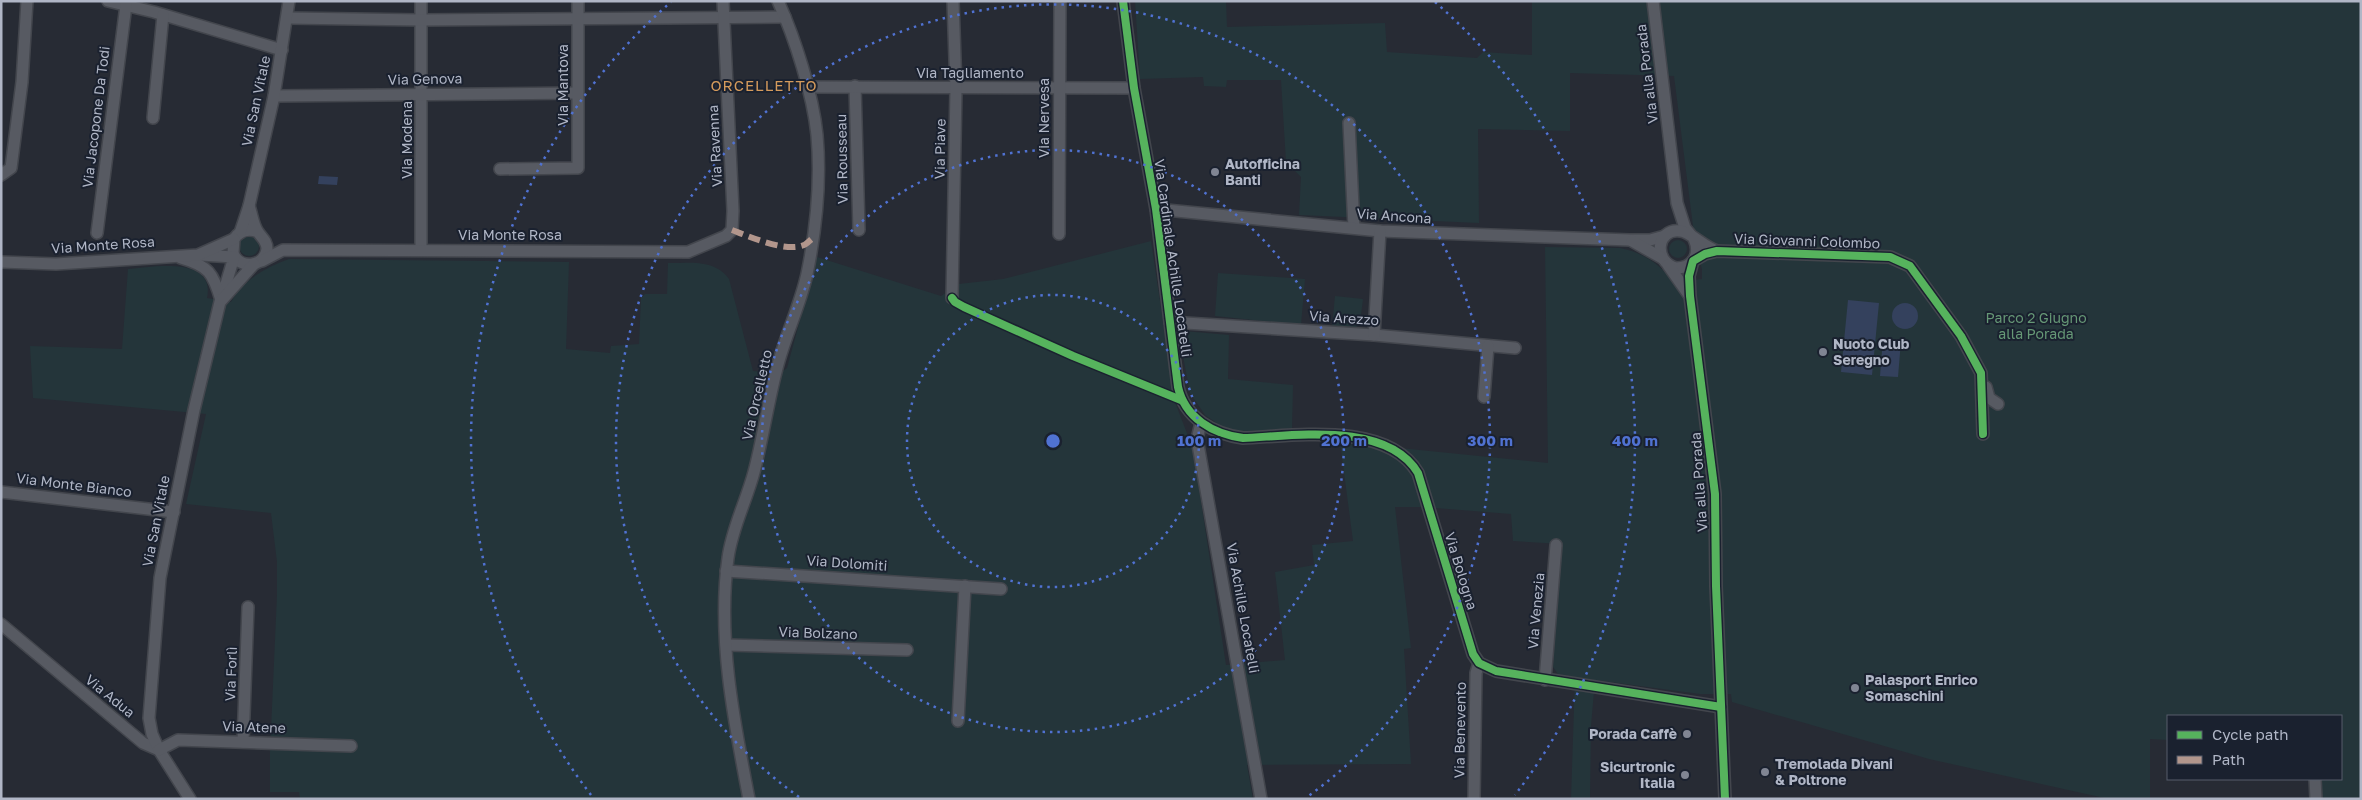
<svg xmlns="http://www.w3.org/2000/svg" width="2362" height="800" viewBox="0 0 2362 800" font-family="'Golos Text',sans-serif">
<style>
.green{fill:#24353a}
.water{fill:#34415d}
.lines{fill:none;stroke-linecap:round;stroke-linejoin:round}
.minor-casing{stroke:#43464d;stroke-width:14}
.minor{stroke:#575a62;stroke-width:11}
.quiet{stroke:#b2968c;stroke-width:6;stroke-dasharray:12 6;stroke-linecap:butt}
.cycleway-casing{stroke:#1a212f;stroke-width:11}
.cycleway{stroke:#56b35d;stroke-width:8}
.ring{fill:none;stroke:#5072d2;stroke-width:2.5;stroke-dasharray:2.5 5}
.poi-dot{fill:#808593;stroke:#1a212f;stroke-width:2}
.labels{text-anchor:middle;stroke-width:4;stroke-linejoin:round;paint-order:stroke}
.street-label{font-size:14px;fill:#b0b6c6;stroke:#1a212f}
.poi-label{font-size:14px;font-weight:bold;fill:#b0b6c6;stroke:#1a212f;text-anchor:start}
.park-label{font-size:14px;fill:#669876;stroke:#1a212f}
.neighbourhood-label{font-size:15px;letter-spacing:1px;fill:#d59b5c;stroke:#1a212f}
.centre{fill:#5072d2;stroke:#1a212f;stroke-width:2.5}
.ring-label{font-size:15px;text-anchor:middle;font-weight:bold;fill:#5072d2;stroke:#1a212f;stroke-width:4;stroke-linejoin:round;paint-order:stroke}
</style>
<rect width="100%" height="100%" fill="#272b34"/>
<g class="green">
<path d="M1135,1H1226L1227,27L1385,23L1387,52L1477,58L1483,52L1532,55V1H2361V799H2320L2319,779H2341V716H2168V740L2150,739V799H2109L1929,759L1732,702L1731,694H1700L1595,680L1591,726L1590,799H1571L1575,677L1558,674L1553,667L1561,544L1513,541L1511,514L1423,507H1395L1411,648L1404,649L1411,764L1247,765L1253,799H300L299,792H270V752L277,595V562L271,513L186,504L206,414L33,398L30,346L122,349L128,269C152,267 216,255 207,298L231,302C243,280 266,267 289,259L569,262L566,349L610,353L611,346L639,344L641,298L645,294H667L668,263C690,263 715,259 729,279L753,371L779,374L787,368L817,257L941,296L959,284L1003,279L1151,241L1175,402L1193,449L1226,665L1285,660L1275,572L1314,565L1312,545L1353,541L1340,442L1548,463L1545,247L1620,248C1644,253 1660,264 1674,283L1702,279V270L1693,226L1674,76L1570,73V131L1478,129L1479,223L1299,215L1301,177L1286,162L1281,80H1227L1226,87L1204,86L1203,77L1140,79Z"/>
<circle cx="249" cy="246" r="10"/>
<circle cx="1678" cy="249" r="9"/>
<polygon points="1218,273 1305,279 1301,325 1215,316"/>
<polygon points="1335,296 1363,299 1360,323 1355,329 1332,327"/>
<polygon points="1184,331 1229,335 1228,379 1293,385 1292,429 1252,433 1228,431 1205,415 1190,393 1179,335"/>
</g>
<g class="water">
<polygon points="319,176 338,177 337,185 318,184"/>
<polygon points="1848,300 1879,303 1872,375 1841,372"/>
<circle cx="1905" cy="316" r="13"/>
<polygon points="1883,339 1901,341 1898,377 1880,376"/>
</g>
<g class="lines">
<g class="minor-casing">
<g id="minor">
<polyline points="108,1 154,12 282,50"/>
<polyline points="421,1 421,250"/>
<path d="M1123,1L1134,88L1156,209L1178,387C1185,418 1213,434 1243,438C1294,436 1387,421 1418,473L1473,654L1479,663L1496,671L1721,707"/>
<polyline points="1653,1 1677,203 1685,228 1690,234"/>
<polyline points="288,18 421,20 785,17"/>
<polyline points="855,86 859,230"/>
<polyline points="807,87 1134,88"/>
<polyline points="274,96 577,93"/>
<polyline points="153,118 163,15"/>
<polyline points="1349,123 1354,228"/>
<polyline points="500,169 578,168 578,1"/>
<polyline points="1,175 11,168 22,82 27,1"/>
<path d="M249,206C252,214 253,225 258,232C262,238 267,241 267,249C265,267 239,270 233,253L234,239C240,230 248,228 258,232"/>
<polyline points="1156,209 1380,231 1630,240 1650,240 1665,236"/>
<polyline points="97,233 126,5"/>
<polyline points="240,233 249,206 274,96 289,1"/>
<polyline points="1059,234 1060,1"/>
<path d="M1694,239C1701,254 1693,268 1676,268C1653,262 1656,228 1680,231C1689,231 1704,247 1717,251"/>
<polyline points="1632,241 1662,258"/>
<polyline points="200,255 234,257 223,294"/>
<path d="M181,258C209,266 213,273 221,300"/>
<polyline points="262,261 283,250 688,252 726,236 732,230 733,211 723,1"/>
<polyline points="1,262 56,264 198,255 234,239"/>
<polyline points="1668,265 1689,295"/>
<polyline points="952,298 956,89 953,1"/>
<polyline points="1170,322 1374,335 1515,348"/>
<polyline points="1374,335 1380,231"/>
<polyline points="1986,387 1989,398 1998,404"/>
<polyline points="1484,397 1488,346"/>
<polyline points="1201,423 1197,439 1261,799"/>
<polyline points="1,492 174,512"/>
<polyline points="726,571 1001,589"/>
<polyline points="1,624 143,743 159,750 190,799"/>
<polyline points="727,645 907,650"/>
<polyline points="1545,680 1556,545"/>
<polyline points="958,721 965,586"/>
<polyline points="243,742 248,607"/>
<polyline points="159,750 152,734 149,718 160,578 194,410 220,302 254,264"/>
<polyline points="159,750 178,740 351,746"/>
<polyline points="2315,779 2316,799"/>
<path d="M749,799C734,722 717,636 728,558C732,528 746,502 754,472C763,438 768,402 777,368C785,336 800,306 807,274C816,230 821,180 817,135C813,95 795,38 778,1"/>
<polyline points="1474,799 1476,673 1479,663"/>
<polyline points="1725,799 1716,586 1715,494 1690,296 1689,276 1693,261 1705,254 1717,251 1890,257 1910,266 1961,336 1981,373 1983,434"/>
</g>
</g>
<use href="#minor" class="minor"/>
<path class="quiet" d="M732,230C748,236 786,253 804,245C807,244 810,240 813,238"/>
<g class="cycleway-casing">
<g id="cycleway">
<path d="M1123,1L1134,88L1156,209L1178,387C1185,418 1213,434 1243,438C1294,436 1387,421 1418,473L1473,654L1479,663L1496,671L1721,707"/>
<polyline points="952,298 955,302 964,307 1073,356 1181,400"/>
<polyline points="1725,799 1716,586 1715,494 1690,296 1689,276 1693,261 1705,254 1717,251 1890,257 1910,266 1961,336 1981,373 1983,434"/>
</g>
</g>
<use href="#cycleway" class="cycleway"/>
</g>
<g class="ring">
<circle cx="1053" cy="441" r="146"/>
<circle cx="1053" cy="441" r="291"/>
<path d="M799 797A437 437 0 1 1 1307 797"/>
<path d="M591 795A582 582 0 0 1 671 2M1435 2A582 582 0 0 1 1515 795"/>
</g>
<g class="poi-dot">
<circle cx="1215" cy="172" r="5"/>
<circle cx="1823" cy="352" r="5"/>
<circle cx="1855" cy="688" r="5"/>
<circle cx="1687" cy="734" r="5"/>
<circle cx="1765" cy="772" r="5"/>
<circle cx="1685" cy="775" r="5"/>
</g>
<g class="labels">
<g class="street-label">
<text x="970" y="78">Via Tagliamento</text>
<text transform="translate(1647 74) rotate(-97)" y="5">Via alla Porada</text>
<text transform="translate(425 79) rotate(-1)" y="5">Via Genova</text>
<text transform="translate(563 85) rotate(-90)" y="5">Via Mantova</text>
<text transform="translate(256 101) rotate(-78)" y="5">Via San Vitale</text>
<text transform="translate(96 117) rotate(-83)" y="5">Via Jacopone Da Todi</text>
<text transform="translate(1044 118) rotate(-90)" y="5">Via Nervesa</text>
<text transform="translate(407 140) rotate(-90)" y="5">Via Modena</text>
<text transform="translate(715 146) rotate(-93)" y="5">Via Ravenna</text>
<text transform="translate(940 149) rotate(-89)" y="5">Via Piave</text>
<text transform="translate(842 159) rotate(-91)" y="5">Via Rousseau</text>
<text transform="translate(1394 216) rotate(4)" y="5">Via Ancona</text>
<text x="510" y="240">Via Monte Rosa</text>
<text transform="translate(1807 241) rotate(2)" y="5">Via Giovanni Colombo</text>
<text transform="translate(103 245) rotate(-4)" y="5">Via Monte Rosa</text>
<text transform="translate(1173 258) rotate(82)" y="5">Via Cardinale Achille Locatelli</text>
<text transform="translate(1344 318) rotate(4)" y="5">Via Arezzo</text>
<text transform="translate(757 395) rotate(-77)" y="5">Via Orcelletto</text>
<text transform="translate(1699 482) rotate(-94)" y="5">Via alla Porada</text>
<text transform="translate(74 485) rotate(7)" y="5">Via Monte Bianco</text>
<text transform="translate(156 521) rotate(-79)" y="5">Via San Vitale</text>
<text transform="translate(847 563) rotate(4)" y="5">Via Dolomiti</text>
<text transform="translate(1461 571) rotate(73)" y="5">Via Bologna</text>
<text transform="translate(1243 608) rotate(80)" y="5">Via Achille Locatelli</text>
<text transform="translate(1536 611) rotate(-85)" y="5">Via Venezia</text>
<text transform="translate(818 633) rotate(2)" y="5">Via Bolzano</text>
<text transform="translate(231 674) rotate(-88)" y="5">Via Forlì</text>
<text transform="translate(110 696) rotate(39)" y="5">Via Adua</text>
<text transform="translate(254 727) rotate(2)" y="5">Via Atene</text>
<text transform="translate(1460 730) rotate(-89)" y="5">Via Benevento</text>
</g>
<g class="poi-label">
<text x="1225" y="169">Autofficina<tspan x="1225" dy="16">Banti</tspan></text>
<text x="1833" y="349">Nuoto Club<tspan x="1833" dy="16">Seregno</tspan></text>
<text x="1865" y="685">Palasport Enrico<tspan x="1865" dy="16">Somaschini</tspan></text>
<text x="1677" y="739" text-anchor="end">Porada Caffè</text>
<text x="1775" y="769">Tremolada Divani<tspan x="1775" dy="16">&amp; Poltrone</tspan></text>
<text x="1675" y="772" text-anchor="end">Sicurtronic<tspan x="1675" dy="16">Italia</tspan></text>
</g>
<g class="park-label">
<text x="2036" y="323">Parco 2 Giugno<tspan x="2036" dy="16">alla Porada</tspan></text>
</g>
<g class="neighbourhood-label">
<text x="764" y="91">ORCELLETTO</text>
</g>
</g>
<circle cx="1053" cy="441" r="8" class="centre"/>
<g class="ring-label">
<text x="1199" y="446">100 m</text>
<text x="1344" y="446">200 m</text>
<text x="1490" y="446">300 m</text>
<text x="1635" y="446">400 m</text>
</g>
<rect width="2362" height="800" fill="none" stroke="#b0b6c6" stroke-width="5"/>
<rect x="2167" y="715" width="175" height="65" fill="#1a212f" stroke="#565d6b"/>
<rect x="2177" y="731" width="25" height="8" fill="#56b35d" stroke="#565d6b"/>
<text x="2212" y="740" font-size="15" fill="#b0b6c6">Cycle path</text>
<rect x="2177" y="756" width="25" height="8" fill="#b2968c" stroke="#565d6b"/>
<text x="2212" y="765" font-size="15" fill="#b0b6c6">Path</text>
</svg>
